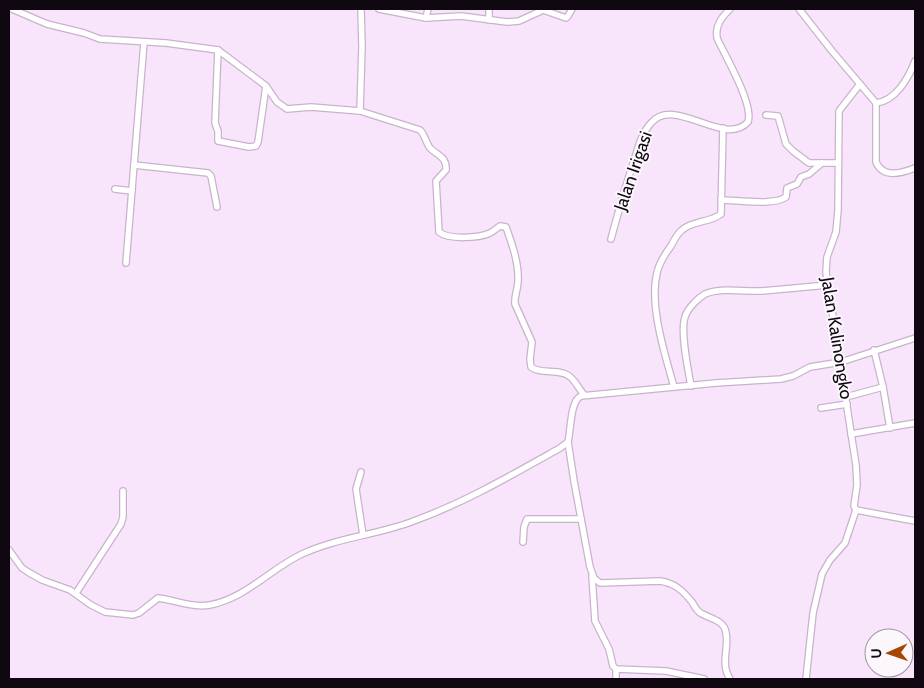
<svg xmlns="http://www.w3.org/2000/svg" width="924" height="688" viewBox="0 0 924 688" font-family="Cabin,sans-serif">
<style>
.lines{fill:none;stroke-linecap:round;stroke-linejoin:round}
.minor-casing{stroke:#cab2ce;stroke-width:8}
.minor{stroke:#fff;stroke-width:5.5}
.labels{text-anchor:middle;stroke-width:4;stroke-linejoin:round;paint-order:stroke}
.street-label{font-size:18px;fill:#100811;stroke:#fcf7fd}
</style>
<rect width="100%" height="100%" fill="#f8e4fb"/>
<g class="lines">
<g class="minor-casing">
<g id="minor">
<path d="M12,9L47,24L84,33L100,39L166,43L218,50L266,86L277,102L287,109L311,107L360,111L420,130C425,135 426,143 430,148C438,156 447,157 446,170L436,181L439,232C449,240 479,238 490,233C494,231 497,228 500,226L506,227C512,244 519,263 518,281C518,289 514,296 515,304L532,342L530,359L531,367C541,375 559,368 569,376C575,380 579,389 584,395"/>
<polyline points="379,9 426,18 461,16 507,22 519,21 543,10 566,18 568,16 572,9"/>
<path d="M799,9L832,51L876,103V162C883,179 902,173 915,168"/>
<polyline points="426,18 428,9"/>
<polyline points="489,20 489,9"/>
<polyline points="218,50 215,123 218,131 218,141 249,147 256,146 258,142 266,86"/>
<path d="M876,103C896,101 909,77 915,61"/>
<polyline points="360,111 362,46 361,9"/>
<polyline points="766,115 778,116 786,144 793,151 809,163 838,163"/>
<polyline points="134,165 208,173 211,176 217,207"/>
<polyline points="115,189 132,191"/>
<path d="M721,200C736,200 775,206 786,197L787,188L797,184L801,177L809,174L822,163"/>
<path d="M611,239C618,213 625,187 634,161C638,148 641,134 651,123C675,95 724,148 748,122C754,104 725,56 717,38C715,25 722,17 730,9"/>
<polyline points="126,263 144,42"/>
<polyline points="874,350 883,387 890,428"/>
<path d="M691,386C688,369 680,332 685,317C687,309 698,298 705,294C722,287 745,292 762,291C784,289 806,287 828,285"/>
<path d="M674,387C665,355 649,305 657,273C659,263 665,254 671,246C674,240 677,234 682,230C693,220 710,223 721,214L723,128"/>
<polyline points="846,397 883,387"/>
<polyline points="821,408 847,404"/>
<polyline points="851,434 915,423"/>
<path d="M568,442L574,481L590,567L594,578L600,583L660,581C675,583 683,591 692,602C694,606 696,609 699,612C707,618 721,619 725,629C731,645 719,662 730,679"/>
<polyline points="361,472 356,489 363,535"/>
<polyline points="856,510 854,506 857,485 856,465 826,272 827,257 836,232 838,210 839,111 860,84"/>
<polyline points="856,510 915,521"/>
<polyline points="523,542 524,527 527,519 581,519"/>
<path d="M9,550L22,568L28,572L42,580L70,590L91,605L105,612L133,615L139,613L158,598C175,600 193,608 210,605C246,598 270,569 302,554C336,538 376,535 411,522C464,503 512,475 560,448L568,442C571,430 570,401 581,396L716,383L781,379L793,376L810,367L841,362L915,338"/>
<polyline points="592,576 595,621 609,649 613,666 616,669 666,671 704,679"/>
<polyline points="76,593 121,524 123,517 123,491"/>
<polyline points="616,679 616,669"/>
<polyline points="806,679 813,613 822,574 830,560 845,543 856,510"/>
</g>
</g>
<use href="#minor" class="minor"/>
</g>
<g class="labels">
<g class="street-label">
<text transform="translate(633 171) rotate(-71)" y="6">Jalan Irigasi</text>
<text transform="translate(837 338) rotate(81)" y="6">Jalan Kalinongko</text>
</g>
</g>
<rect width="924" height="688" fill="none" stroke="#100811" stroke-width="20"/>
<g transform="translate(889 653) rotate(268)"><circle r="24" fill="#fcf7fd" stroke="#9e979f"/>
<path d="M0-4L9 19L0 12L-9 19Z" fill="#a74600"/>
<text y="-8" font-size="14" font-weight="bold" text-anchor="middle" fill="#100811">U</text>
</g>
</svg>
